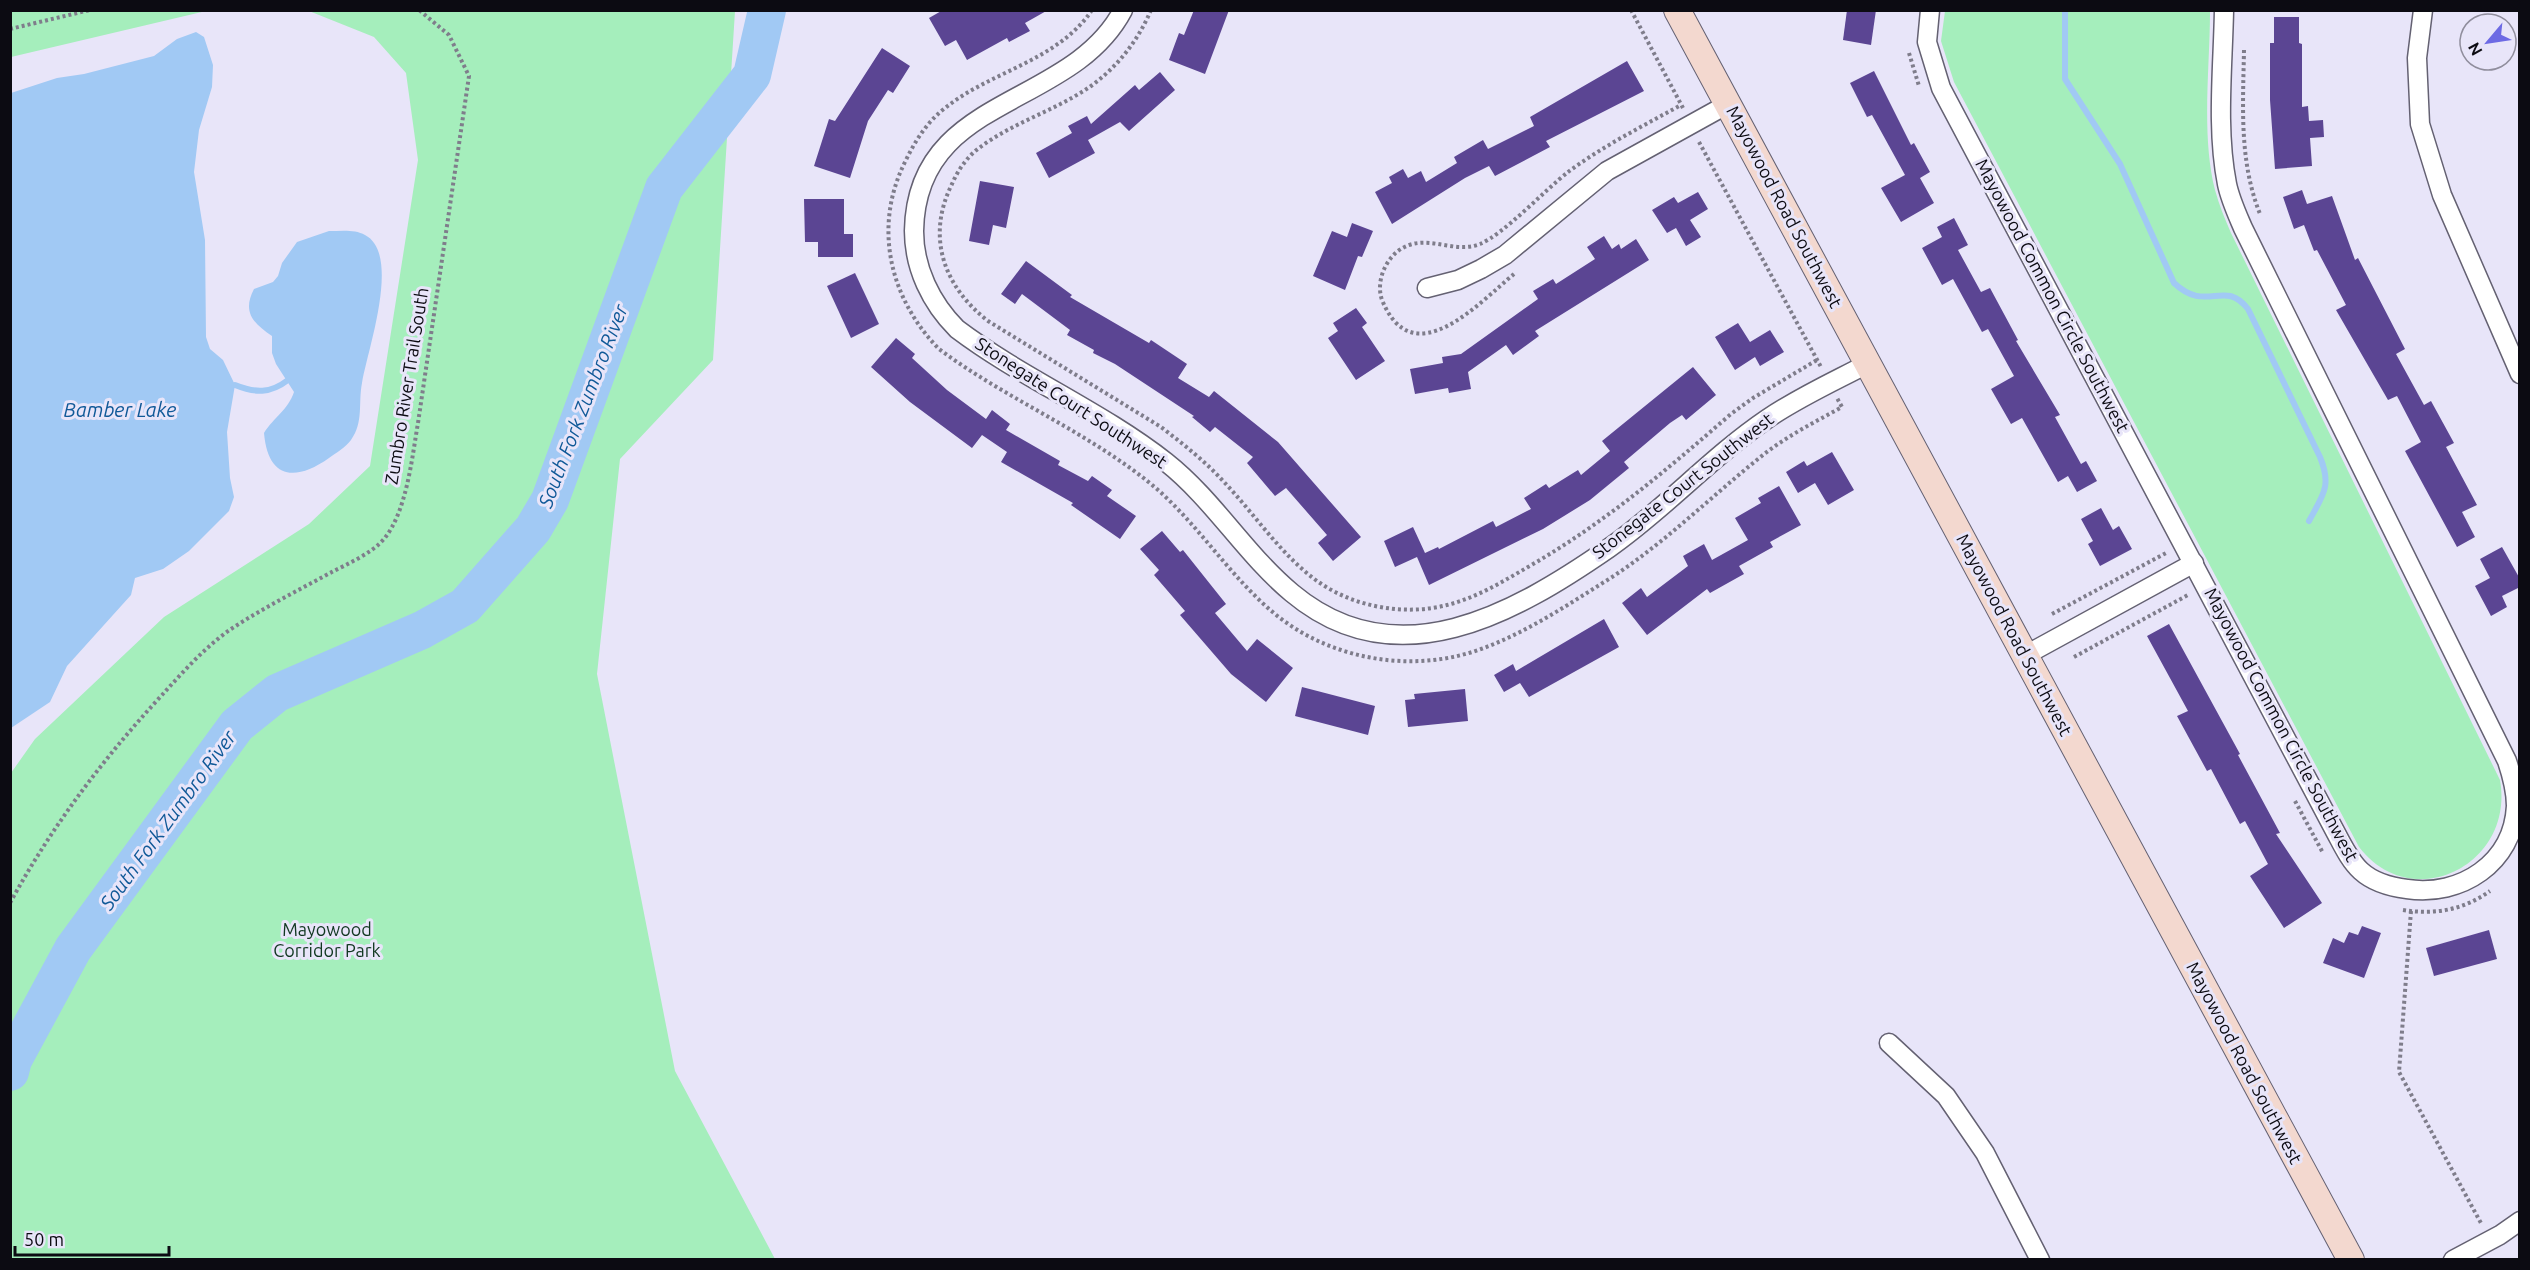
<svg xmlns="http://www.w3.org/2000/svg" width="2530" height="1270" viewBox="0 0 2530 1270" font-family="Ubuntu,sans-serif">
<style>
.green{fill:#a5eebc}
.water{fill:#a1c9f4}
.lines{fill:none;stroke-linecap:round;stroke-linejoin:round}
.stream{stroke:#a1c9f4;stroke-width:6}
.river{stroke:#a1c9f4;stroke-width:38}
.building{fill:#5b4593}
.street-casing{stroke:#646172;stroke-width:21}
.secondary-casing{stroke:#646172;stroke-width:28}
.path{stroke:#7f7d8b;stroke-width:4;stroke-dasharray:3 3;stroke-linecap:butt}
.street{stroke:#fff;stroke-width:18}
.secondary{stroke:#f3d8cf;stroke-width:26}
.labels{text-anchor:middle;stroke-width:6;stroke-linejoin:round;paint-order:stroke}
.street-label{font-size:18px;fill:#0c0b12;stroke:#e8e5f9}
.park-label{font-size:18px;fill:#113821;stroke:#e8e5f9}
.water-label{font-size:20px;font-style:italic;fill:#105998;stroke:#e8e5f9}
</style>
<rect width="100%" height="100%" fill="#e8e5f9"/>
<g class="green">
<polygon points="11,10 206,10 206,11 11,57"/>
<polygon points="309,11 735,11 713,360 620,459 597,674 675,1071 775,1259 11,1259 11,773 35,739 164,617 309,524 370,466 418,160 406,73 374,37"/>
<path d="M1945,11H2210C2210,67 2201,135 2215,190C2219,205 2225,219 2231,233L2500,780C2515,865 2412,916 2359,847L1954,82L1941,41Z"/>
</g>
<g class="water">
<polygon points="196,32 204,37 213,65 212,87 199,130 194,172 205,240 206,337 210,349 223,360 235,385 227,432 230,478 234,497 229,511 189,551 163,569 135,578 131,595 67,666 50,702 11,728 11,93 57,78 84,74 154,56 177,39"/>
<path d="M329,231C341,231 355,229 365,235C402,254 367,351 362,383C358,403 364,422 351,440C346,447 336,453 329,458C295,482 268,479 264,433C274,417 288,410 294,392L276,364L272,353V336C253,323 242,312 254,289L273,282L278,276L282,263L297,242Z"/>
</g>
<g class="lines">
<g class="stream">
<path d="M2065,10V79L2120,164L2174,283C2207,314 2224,278 2248,309L2320,457C2332,486 2323,495 2309,521"/>
<path d="M235,385C255,393 270,394 288,380"/>
</g>
<polyline class="river" points="10,1072 13,1060 73,949 237,725 277,693 422,630 465,606 533,529 550,500 664,188 752,75 767,10"/>
</g>
<g class="building">
<polygon points="943,10 1048,10 1025,23 1030,31 1009,42 1007,38 967,60 956,40 945,46 929,18"/>
<polygon points="1194,10 1229,10 1205,74 1169,60 1179,33 1184,35"/>
<polygon points="1847,10 1876,10 1871,45 1843,40"/>
<polygon points="2274,17 2299,17 2299,43 2302,44 2302,107 2308,106 2309,121 2323,120 2324,137 2310,138 2312,166 2275,169 2270,100 2270,43 2274,43"/>
<polygon points="882,48 910,66 893,93 888,90 868,121 850,178 814,166 829,119 835,121"/>
<polygon points="1627,61 1644,91 1546,141 1550,147 1495,176 1489,166 1465,178 1392,224 1375,192 1392,183 1389,177 1403,169 1408,178 1421,171 1426,182 1457,163 1454,157 1483,140 1488,149 1534,126 1530,117"/>
<polygon points="1874,71 1911,145 1914,143 1930,172 1920,178 1934,203 1901,222 1881,188 1905,175 1872,115 1867,117 1850,83"/>
<polygon points="1160,72 1175,90 1129,131 1120,122 1088,140 1095,153 1049,178 1036,153 1072,133 1068,126 1087,116 1091,124 1135,85 1139,90"/>
<polygon points="980,181 1014,187 1006,228 993,225 989,245 969,241"/>
<polygon points="2302,190 2307,204 2332,196 2355,260 2358,258 2405,349 2396,354 2424,405 2431,401 2454,443 2446,447 2477,505 2462,512 2475,537 2457,547 2405,451 2421,442 2397,396 2388,400 2336,310 2346,305 2317,250 2314,251 2304,225 2294,229 2283,197"/>
<polygon points="1698,192 1708,209 1690,220 1701,237 1686,246 1676,228 1667,233 1652,210 1674,197 1678,203"/>
<polygon points="804,199 844,199 844,234 853,234 853,257 818,257 818,242 805,242"/>
<polygon points="1954,218 1968,245 1958,250 1981,292 1990,288 2018,340 2016,341 2060,415 2055,417 2081,464 2086,461 2097,481 2077,492 2068,476 2058,482 2022,418 2011,424 1991,389 2014,376 1988,329 1982,332 1953,279 1942,285 1922,248 1942,237 1937,227"/>
<polygon points="1352,223 1373,231 1362,257 1358,256 1345,290 1313,276 1332,231 1347,237"/>
<polygon points="1604,236 1612,249 1619,244 1621,249 1636,239 1649,260 1535,331 1539,336 1513,355 1506,345 1468,372 1471,389 1449,393 1448,388 1415,394 1410,369 1443,363 1442,357 1461,354 1538,299 1533,291 1553,279 1556,284 1595,259 1587,247"/>
<polygon points="1026,261 1072,295 1070,297 1149,343 1151,340 1187,364 1178,378 1209,397 1214,391 1278,442 1361,537 1333,561 1318,543 1327,535 1286,488 1275,496 1247,463 1253,457 1215,427 1210,432 1192,417 1194,416 1115,364 1093,353 1094,350 1067,335 1070,330 1022,294 1015,304 1001,294"/>
<polygon points="855,273 879,324 851,338 827,286"/>
<polygon points="1356,308 1367,323 1362,327 1385,361 1356,380 1328,338 1338,331 1333,323"/>
<polygon points="1738,323 1750,342 1770,330 1784,352 1760,366 1755,357 1735,370 1715,337"/>
<polygon points="896,338 915,354 912,358 947,390 986,419 992,410 1010,424 1006,430 1060,461 1058,465 1088,481 1092,476 1112,490 1107,496 1136,516 1120,539 1071,505 1073,503 1001,462 1007,452 982,435 972,448 910,402 871,367"/>
<polygon points="1693,367 1716,395 1686,420 1682,415 1670,423 1624,462 1629,468 1590,500 1543,529 1429,585 1417,557 1395,567 1384,541 1413,527 1425,553 1438,547 1439,549 1493,521 1496,527 1531,509 1524,498 1546,484 1549,488 1578,470 1581,475 1610,451 1602,441"/>
<polygon points="1832,452 1854,490 1828,505 1815,483 1798,493 1786,472 1804,461 1807,466"/>
<polygon points="1779,486 1801,525 1770,542 1773,547 1739,566 1744,574 1710,593 1707,589 1647,635 1622,603 1641,588 1647,597 1688,566 1683,556 1704,544 1712,560 1748,540 1735,518 1761,503 1758,498"/>
<polygon points="2101,508 2113,530 2119,526 2132,549 2100,566 2088,544 2093,541 2081,519"/>
<polygon points="1162,531 1180,552 1183,550 1226,604 1215,613 1247,651 1257,639 1293,668 1266,702 1231,674 1180,615 1185,611 1154,575 1159,570 1140,549"/>
<polygon points="2502,547 2520,579 2520,587 2502,596 2507,607 2491,616 2475,586 2490,578 2480,559"/>
<polygon points="1604,619 1619,647 1529,697 1520,683 1504,692 1494,675 1513,664 1516,671"/>
<polygon points="2169,624 2240,754 2238,755 2280,833 2276,834 2322,903 2284,928 2250,876 2268,864 2245,821 2240,824 2211,769 2207,771 2177,716 2188,711 2147,636"/>
<polygon points="1302,687 1375,706 1368,735 1295,716"/>
<polygon points="1465,689 1468,721 1408,727 1405,700 1415,699 1414,694"/>
<polygon points="2362,926 2381,933 2364,978 2323,963 2333,938 2344,943 2349,932 2358,935"/>
<polygon points="2489,930 2497,959 2434,976 2426,948"/>
</g>
<g class="lines">
<g class="street-casing">
<g id="street">
<path d="M1123,10C1070,110 916,94 914,231C914,268 931,303 957,329C1022,378 1101,411 1166,462C1214,500 1245,554 1292,593C1397,681 1515,613 1609,548C1665,509 1711,457 1767,419C1799,397 1835,381 1869,363"/>
<path d="M1930,10L1927,42L1941,88L2336,833C2343,846 2350,861 2361,871C2373,882 2391,887 2407,889C2461,897 2513,863 2516,806C2516,790 2512,776 2507,761L2243,228C2237,214 2230,199 2227,184C2216,128 2223,67 2224,10"/>
<polyline points="2423,10 2417,58 2420,124 2442,195 2520,374"/>
<polyline points="1427,288 1458,280 1481,269 1505,255 1607,171 1728,104"/>
<polyline points="2024,656 2194,563"/>
<polyline points="1889,1043 1946,1096 1985,1153 2040,1260"/>
<polyline points="2453,1260 2500,1235 2520,1221"/>
</g>
</g>
<g class="secondary-casing">
<polyline id="secondary" points="1677,10 2351,1260"/>
</g>
<g class="path">
<path d="M1092,10C1058,61 991,71 945,108C927,122 915,141 905,162C873,226 889,298 939,349C1006,399 1086,431 1151,484C1197,522 1229,576 1275,614C1331,660 1413,674 1481,649C1523,634 1563,608 1601,584C1660,548 1709,498 1763,455C1787,436 1815,422 1842,407L1837,398"/>
<path d="M1151,10C1138,41 1116,69 1088,88C1054,111 1012,123 979,148C967,157 958,170 952,184C926,236 943,286 988,321L1161,427C1183,444 1205,461 1223,481C1255,514 1282,557 1320,583C1355,607 1405,616 1447,605C1476,598 1502,582 1528,567C1606,522 1664,472 1731,414L1753,398L1817,360"/>
<polyline points="1631,10 1683,108"/>
<polyline points="10,29 90,10"/>
<path d="M2244,50C2243,107 2239,161 2260,214"/>
<polyline points="1909,53 1919,86"/>
<polyline points="1699,142 1821,367"/>
<path d="M1514,274C1479,303 1413,376 1382,300C1376,283 1384,262 1398,251C1425,231 1452,255 1480,244C1504,234 1545,190 1568,172C1603,146 1643,126 1681,105"/>
<polyline points="2052,614 2166,553"/>
<polyline points="2074,657 2188,595"/>
<polyline points="2295,801 2323,853"/>
<path d="M10,903C52,826 103,759 162,695C183,672 205,647 231,629C263,608 297,591 330,573C347,564 371,554 384,539C407,511 412,457 418,423L469,76L449,35L419,10"/>
<path d="M2403,910C2435,915 2463,910 2490,891"/>
<polyline points="2411,911 2399,1072 2482,1225"/>
</g>
<use href="#street" class="street"/>
<use href="#secondary" class="secondary"/>
</g>
<g class="labels">
<g class="street-label">
<text transform="translate(1784 207) rotate(62)" y="6">Mayowood Road Southwest</text>
<text transform="translate(2052 296) rotate(62)" y="6">Mayowood Common Circle Southwest</text>
<text transform="translate(407 386) rotate(-81)" y="6">Zumbro River Trail South</text>
<text transform="translate(1071 403) rotate(33)" y="6">Stonegate Court Southwest</text>
<text transform="translate(1683 486) rotate(-38)" y="6">Stonegate Court Southwest</text>
<text transform="translate(2014 635) rotate(62)" y="6">Mayowood Road Southwest</text>
<text transform="translate(2281 725) rotate(62)" y="6">Mayowood Common Circle Southwest</text>
<text transform="translate(2244 1063) rotate(62)" y="6">Mayowood Road Southwest</text>
</g>
<g class="park-label">
<text x="327" y="936">Mayowood<tspan x="327" dy="21">Corridor Park</tspan></text>
</g>
<g class="water-label">
<text transform="translate(583 406) rotate(-69)" y="7">South Fork Zumbro River</text>
<text x="120" y="417">Bamber Lake</text>
<text transform="translate(168 820) rotate(-54)" y="7">South Fork Zumbro River</text>
</g>
</g>
<rect width="2530" height="1270" fill="none" stroke="#0c0b12" stroke-width="24"/>
<g transform="translate(2488 42) rotate(241)"><circle r="28" fill="#e8e5f9" stroke="#908e9d" stroke-width="1.5"/>
<path d="M0-4.5L10 22L0 15L-10 22Z" fill="#6d6ae4"/>
<text y="-9" font-size="16" font-weight="bold" text-anchor="middle" fill="#0c0b12">N</text>
</g>
<path d="M15 1246v9h154v-9" fill="none" stroke="#0c0b12" stroke-width="3"/>
<text x="24" y="1246" font-size="18" fill="#0c0b12" stroke="#e8e5f9" stroke-width="4.5" paint-order="stroke">50 m</text>
</svg>
